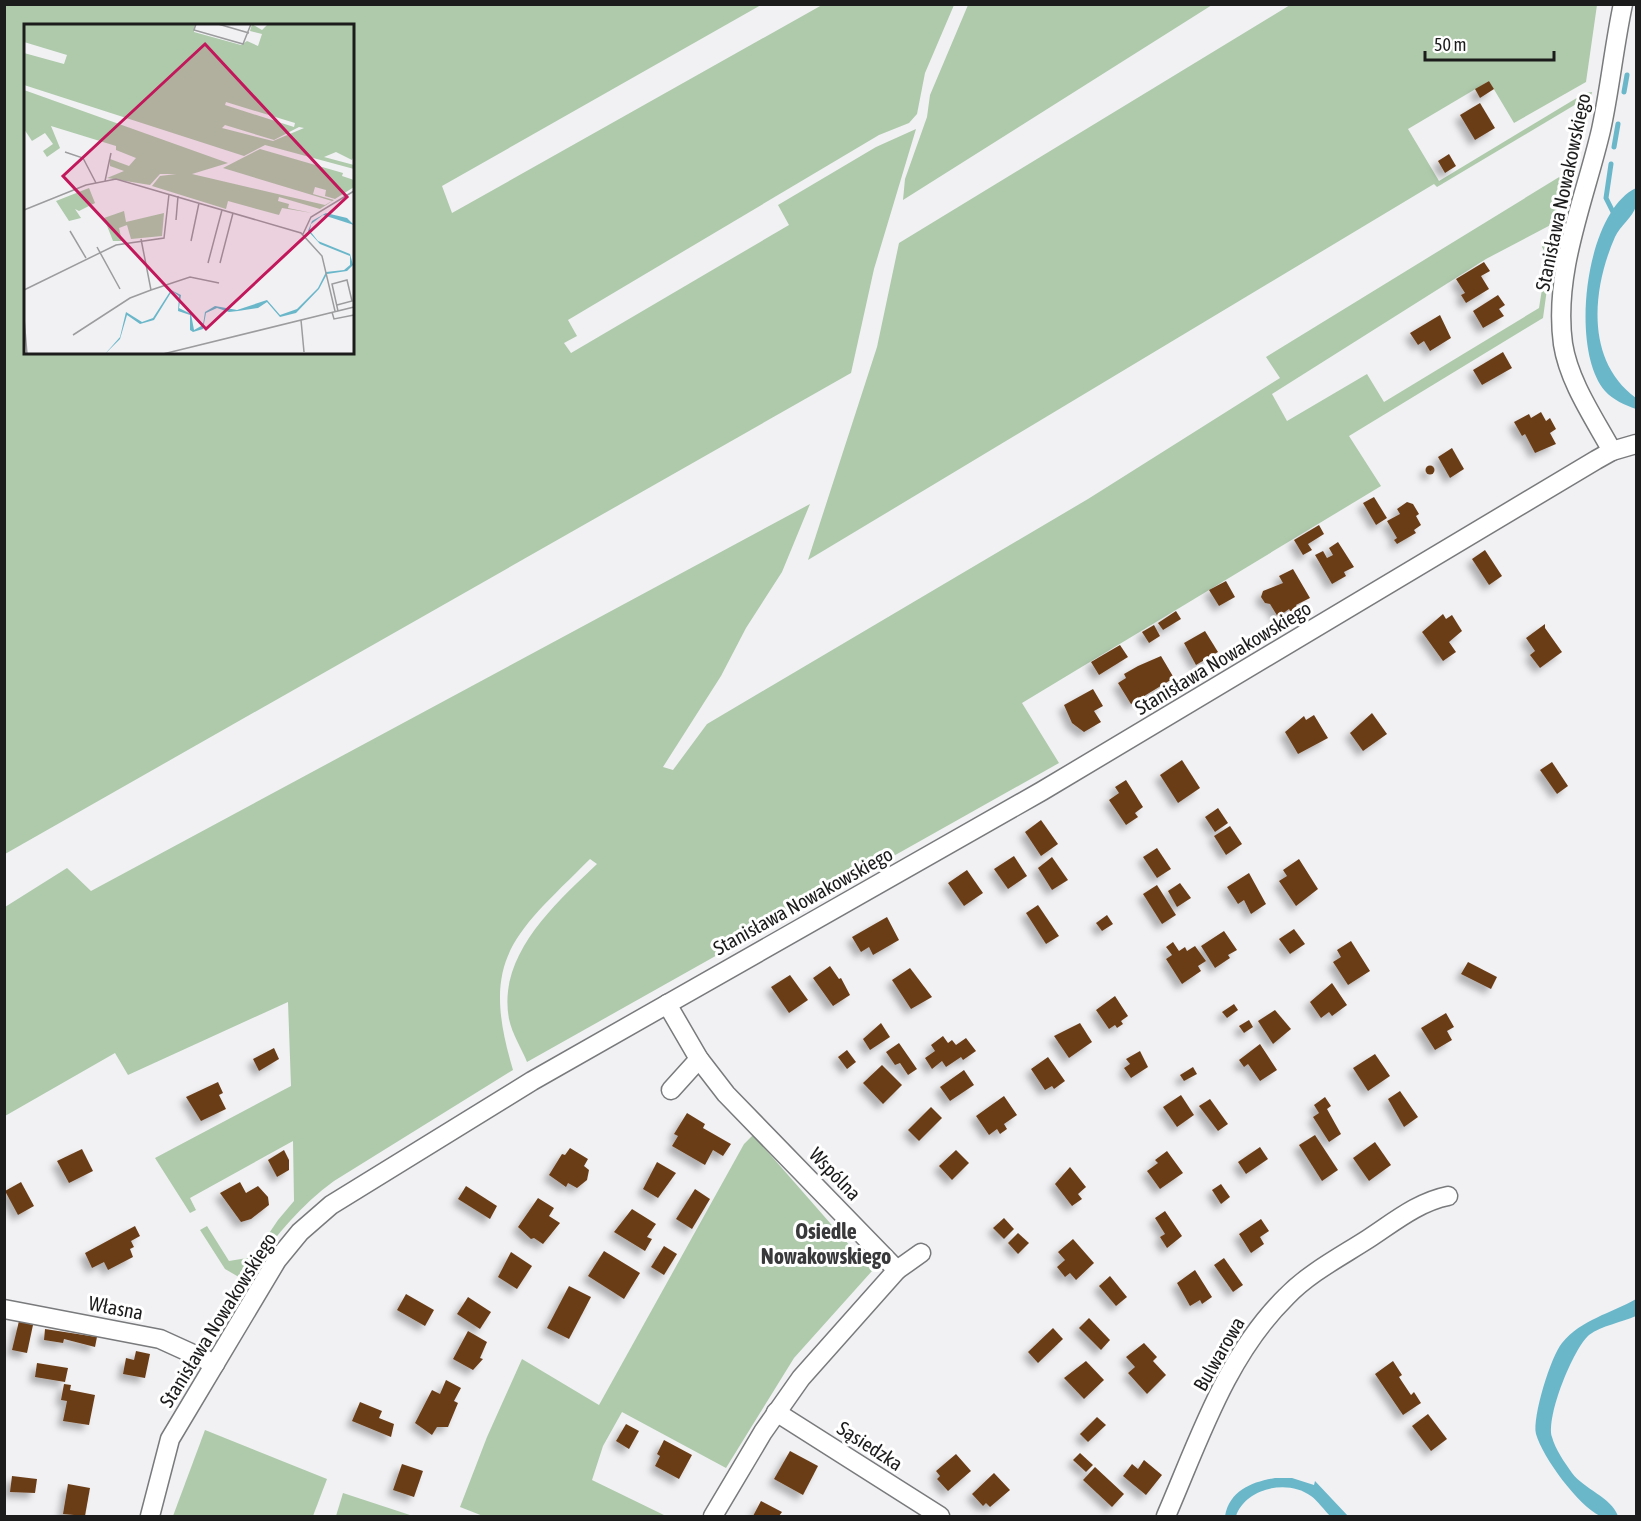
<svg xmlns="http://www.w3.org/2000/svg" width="1641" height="1521" viewBox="0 0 1641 1521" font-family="'Asap Condensed',sans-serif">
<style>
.green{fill:#aecaab;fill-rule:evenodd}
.water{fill:#6ab7ca}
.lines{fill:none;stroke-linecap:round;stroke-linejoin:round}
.stream{stroke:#6ab7ca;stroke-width:5}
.building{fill:#6b3e19;filter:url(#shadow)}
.minor-casing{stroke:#797a7c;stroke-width:21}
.minor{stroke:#fff;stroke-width:18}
.labels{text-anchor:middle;stroke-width:6;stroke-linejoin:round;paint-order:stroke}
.street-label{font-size:20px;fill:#1c1c1d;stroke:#fff}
.quarter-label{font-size:22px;font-weight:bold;fill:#39393c;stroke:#fff}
.inset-road{fill:none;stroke:#9c9c9e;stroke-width:1.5}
.view{fill:#c2185b;fill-opacity:0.15;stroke:#c2185b;stroke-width:3}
.inset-edge{fill:none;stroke:#1c1c1d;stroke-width:3}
</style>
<defs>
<filter id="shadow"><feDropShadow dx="-5.5" dy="5.5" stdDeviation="3" flood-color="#0004"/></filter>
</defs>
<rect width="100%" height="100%" fill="#f1f1f4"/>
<g class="green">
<path d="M4,5H761L442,186L452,213L822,5H954L925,73L917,114L909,123L879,135L568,320L577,336L564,343L571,353L789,225L778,205L876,147L916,129L874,269L851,373L5,854ZM26,26H352V352H26Z"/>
<polygon points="968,5 968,4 1212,5 903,200 905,179 927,117 930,95"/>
<path d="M1290,5H1597L1586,82L1514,123L1489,81L1408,129L1439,181L1585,93L1592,92L1581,144L1560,220L1486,259L1272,394L1287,421L1367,374L1384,402L1539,308L1542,289H1547L1543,318L1349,436L1381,486L1022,703L1059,763L527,1062C522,1049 512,1034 509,1019C497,955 555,904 597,864L590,859C514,935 479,957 513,1070L334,1181C296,1209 271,1242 244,1280L225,1269L200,1230L207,1226L229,1261L253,1257L278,1220L294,1201L293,1141L190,1198L196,1210L190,1213L155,1158L291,1086L288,1002L128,1075L115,1053L5,1116V907L67,868L91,891L810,504L782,572L746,628L721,676L663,767L673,770L707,724L1088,499L1280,378L1266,357L1569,171L1583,100L1437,187L1434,184L808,560L877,347L899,243Z"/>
<polygon points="1556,236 1551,263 1542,247 1546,240"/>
<polygon points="753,1135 872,1271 794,1358 726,1468 622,1412 603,1446 592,1480 666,1516 483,1516 460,1507 487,1437 522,1359 599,1405 744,1144"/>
<polygon points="205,1430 327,1479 313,1516 173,1516"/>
<polygon points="343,1493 413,1516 336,1516"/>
</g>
<g class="water">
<path d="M1636,188C1637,193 1638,201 1636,206C1633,217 1620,226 1615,237C1592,289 1585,361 1636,398V409C1625,405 1613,400 1605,391C1569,350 1585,212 1636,188Z"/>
<path d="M1636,1299V1316C1622,1322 1601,1326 1589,1335C1573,1349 1546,1416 1552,1437C1555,1449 1565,1463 1572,1473C1584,1489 1611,1497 1618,1516C1613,1517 1605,1518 1600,1516C1578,1505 1543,1458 1536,1434C1532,1417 1551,1356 1562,1343C1582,1319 1610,1314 1636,1299Z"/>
<path d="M1275,1478H1292L1314,1485L1315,1481L1348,1516H1330C1324,1510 1318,1501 1311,1496C1287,1478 1245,1489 1236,1516H1225C1230,1490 1252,1482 1275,1478Z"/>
</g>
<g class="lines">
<g class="stream">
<polyline points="1624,92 1627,75"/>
<polyline points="1614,147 1618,124"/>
<polyline points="1611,164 1606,198 1615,216"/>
</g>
</g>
<g class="building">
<polygon points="1489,81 1494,89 1480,98 1475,89"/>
<polygon points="1480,103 1495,128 1475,140 1460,115"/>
<polygon points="1449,154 1456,166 1445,173 1438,161"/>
<polygon points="1484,262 1490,271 1481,276 1489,289 1466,303 1461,295 1465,293 1456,279"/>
<polygon points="1498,295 1505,305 1499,309 1504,316 1483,328 1473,311"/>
<polygon points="1440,315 1451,338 1430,351 1424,341 1418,345 1410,333"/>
<polygon points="1503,352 1512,368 1482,385 1473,370"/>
<polygon points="1541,412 1546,421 1550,418 1556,429 1550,433 1556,444 1535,453 1525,434 1522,436 1514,422 1529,414 1531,418"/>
<polygon points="1452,448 1464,469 1450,478 1438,457"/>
<circle cx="1430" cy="470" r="4.5"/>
<polygon points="1374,497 1387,518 1376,525 1363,503"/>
<polygon points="1407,502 1413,504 1419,514 1416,516 1421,525 1414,530 1416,533 1397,544 1394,540 1397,538 1387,521 1400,514 1397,509"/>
<polygon points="1319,525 1324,534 1308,544 1312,550 1303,555 1294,540"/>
<polygon points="1338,542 1354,567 1344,572 1346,576 1332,584 1315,555 1323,551 1327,558 1333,555 1329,548"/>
<polygon points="1485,550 1502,576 1489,585 1472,559"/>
<polygon points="1293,569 1310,598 1296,605 1299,610 1292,614 1289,609 1278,617 1270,604 1265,603 1261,597 1263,591 1283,583 1279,576"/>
<polygon points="1226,581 1235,597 1219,606 1209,590"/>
<polygon points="1176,611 1181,619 1163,630 1158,623"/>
<polygon points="1443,614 1446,619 1452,615 1462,631 1449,642 1456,652 1443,661 1422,632"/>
<polygon points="1545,624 1545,628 1562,652 1540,668 1530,655 1535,651 1526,638"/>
<polygon points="1154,625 1160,636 1149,643 1142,632"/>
<polygon points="1205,631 1218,652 1196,665 1184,643"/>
<polygon points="1120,645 1128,657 1099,675 1091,662"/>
<polygon points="1161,656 1174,678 1131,704 1118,683 1126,678 1124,674 1138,666"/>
<polygon points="1093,689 1103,706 1094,711 1101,722 1084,732 1072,723 1064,705"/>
<polygon points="1372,713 1387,734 1363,751 1350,733"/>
<polygon points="1314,715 1328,738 1298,754 1285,732 1304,716 1306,720"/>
<polygon points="1182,760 1200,788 1178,803 1160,775"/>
<polygon points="1552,762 1568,786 1557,794 1540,770"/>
<polygon points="1126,780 1143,807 1135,813 1138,817 1126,825 1109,800 1119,793 1115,787"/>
<polygon points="1218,808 1228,823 1215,832 1205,817"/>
<polygon points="1041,820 1058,844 1041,856 1025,832"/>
<polygon points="1230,826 1242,844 1226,855 1214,836"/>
<polygon points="1157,848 1171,869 1157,878 1143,857"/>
<polygon points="1014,856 1027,876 1008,889 994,869"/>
<polygon points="1052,857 1068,880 1052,890 1038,868"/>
<polygon points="1299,859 1318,889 1296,906 1279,881 1287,876 1283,870"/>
<polygon points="967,870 983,893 964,906 948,883"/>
<polygon points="1249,873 1266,904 1251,914 1244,900 1238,904 1227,887"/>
<polygon points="1180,883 1191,898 1177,907 1168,891"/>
<polygon points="1157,885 1176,915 1162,924 1143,894"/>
<polygon points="1038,905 1059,936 1046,944 1026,913"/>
<polygon points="1107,915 1113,924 1102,931 1096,923"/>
<polygon points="887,917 899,940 873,955 869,947 861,952 852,937"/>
<polygon points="1294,929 1305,944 1290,954 1279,939"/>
<polygon points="1224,931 1237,950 1228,955 1230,958 1215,968 1201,946"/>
<polygon points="1351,941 1370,971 1348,985 1333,962 1341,957 1337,950"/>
<polygon points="1173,942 1179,951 1185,947 1187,951 1195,946 1206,961 1198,966 1201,971 1182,984 1166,959 1172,955 1166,947"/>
<polygon points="1468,962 1497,977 1491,989 1461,974"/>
<polygon points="830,966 839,979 841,978 850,995 833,1006 813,978"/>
<polygon points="910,968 932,997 911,1009 892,980"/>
<polygon points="790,975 808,1000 789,1013 771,987"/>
<polygon points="1332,983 1347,1005 1332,1016 1329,1012 1321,1018 1310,1002"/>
<polygon points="1115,996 1128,1016 1121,1021 1123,1024 1117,1028 1115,1025 1109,1029 1096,1010"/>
<polygon points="1234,1004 1238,1010 1227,1018 1222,1012"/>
<polygon points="1275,1010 1291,1029 1273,1044 1258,1021"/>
<polygon points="1446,1013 1454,1027 1447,1031 1452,1040 1435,1050 1421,1028"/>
<polygon points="1249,1020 1253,1027 1244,1033 1239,1026"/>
<polygon points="881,1023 890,1037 870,1050 863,1039"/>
<polygon points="1080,1023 1092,1042 1069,1058 1054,1036"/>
<polygon points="943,1036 948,1043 952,1040 956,1045 966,1038 976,1051 963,1060 961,1057 946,1067 942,1061 932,1069 925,1058 935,1051 931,1045"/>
<polygon points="899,1043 917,1069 908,1075 900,1063 895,1065 886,1052"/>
<polygon points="1260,1044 1277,1070 1260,1081 1248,1064 1244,1067 1239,1060"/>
<polygon points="274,1048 279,1059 259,1071 253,1059"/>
<polygon points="847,1050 856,1062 847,1069 838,1057"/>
<polygon points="1140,1051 1148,1067 1131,1078 1124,1068 1130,1064 1126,1059"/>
<polygon points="1375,1054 1390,1076 1368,1091 1353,1068"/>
<polygon points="1048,1057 1065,1081 1054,1089 1052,1086 1045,1090 1031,1069"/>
<polygon points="882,1065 902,1085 883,1104 863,1083"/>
<polygon points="1193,1067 1197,1074 1184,1081 1180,1075"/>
<polygon points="964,1070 974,1085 950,1101 940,1087"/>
<polygon points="218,1082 223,1093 219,1095 226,1109 201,1121 186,1097"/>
<polygon points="1400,1091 1418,1117 1404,1127 1388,1099"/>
<polygon points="1181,1095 1194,1115 1177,1127 1163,1107"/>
<polygon points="1004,1096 1017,1115 1004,1124 1007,1129 1000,1134 997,1129 989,1135 976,1116"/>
<polygon points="1325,1097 1331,1106 1327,1109 1341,1134 1329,1142 1313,1117 1319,1113 1314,1105"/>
<polygon points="1210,1099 1228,1124 1218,1131 1199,1106"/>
<polygon points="931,1107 942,1118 919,1141 908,1130"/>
<polygon points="687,1113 705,1124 703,1128 731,1144 723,1156 713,1150 705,1165 672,1146 678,1136 674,1134"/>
<polygon points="1315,1135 1338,1170 1322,1181 1299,1145"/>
<polygon points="1375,1142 1391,1165 1369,1181 1353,1158"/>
<polygon points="1260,1147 1268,1159 1246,1174 1238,1162"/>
<polygon points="570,1148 588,1159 584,1166 589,1170 587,1180 577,1188 568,1183 566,1187 549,1175 562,1154 565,1155"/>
<polygon points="82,1149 93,1171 69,1183 57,1161"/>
<polygon points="284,1150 289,1160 289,1170 277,1177 268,1160"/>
<polygon points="956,1150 969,1163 952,1180 939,1166"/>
<polygon points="1167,1151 1183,1173 1160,1189 1147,1171 1158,1163 1155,1160"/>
<polygon points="657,1162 676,1173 658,1198 643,1189"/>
<polygon points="1070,1167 1086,1187 1078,1194 1082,1199 1072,1206 1055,1184"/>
<polygon points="21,1182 34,1206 18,1215 5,1191"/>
<polygon points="240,1182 246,1193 258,1186 268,1197 269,1205 251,1219 241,1222 220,1193"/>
<polygon points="1221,1184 1230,1197 1221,1204 1212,1190"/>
<polygon points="466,1186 497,1206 490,1219 458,1199"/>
<polygon points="695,1189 710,1199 692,1229 676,1219"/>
<polygon points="538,1198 554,1208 549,1216 560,1223 543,1244 534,1238 531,1239 518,1227"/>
<polygon points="632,1209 656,1224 647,1237 652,1239 645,1251 614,1232"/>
<polygon points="1165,1211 1182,1236 1167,1248 1160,1237 1165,1234 1155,1218"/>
<polygon points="1004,1218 1014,1229 1004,1239 993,1228"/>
<polygon points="1261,1219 1269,1231 1260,1237 1264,1244 1251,1253 1239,1234"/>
<polygon points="135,1226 140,1236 131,1241 134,1247 130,1249 133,1257 108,1270 104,1262 92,1268 85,1253"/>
<polygon points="1018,1233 1029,1243 1018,1254 1008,1243"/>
<polygon points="1073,1239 1094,1263 1076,1280 1070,1273 1065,1277 1057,1267 1065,1260 1058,1252"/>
<polygon points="664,1246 677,1254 664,1275 651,1267"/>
<polygon points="604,1251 640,1273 624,1299 588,1276"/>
<polygon points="511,1252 532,1266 517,1289 498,1277"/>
<polygon points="1224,1258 1243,1285 1233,1292 1214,1265"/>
<polygon points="1195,1270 1212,1297 1202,1304 1200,1300 1190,1306 1177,1283"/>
<polygon points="1110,1276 1127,1297 1116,1306 1099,1286"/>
<polygon points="569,1286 591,1297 569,1339 547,1328"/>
<polygon points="406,1294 434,1310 425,1326 397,1310"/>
<polygon points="468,1297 491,1312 480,1329 457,1314"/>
<polygon points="1089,1318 1110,1340 1101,1350 1079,1328"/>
<polygon points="19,1321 33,1325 27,1353 12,1350"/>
<polygon points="1053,1328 1063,1339 1038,1363 1028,1352"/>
<polygon points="45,1329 97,1337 95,1347 64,1339 63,1343 44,1340"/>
<polygon points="468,1331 487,1342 480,1358 483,1359 473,1370 453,1359"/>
<polygon points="1144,1343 1157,1357 1153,1361 1166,1375 1147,1394 1128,1373 1135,1367 1126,1357"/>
<polygon points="136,1351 150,1354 145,1378 123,1374 126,1358 134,1360"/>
<polygon points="1086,1361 1104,1380 1084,1399 1064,1378"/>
<polygon points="1393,1361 1402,1375 1399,1377 1411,1395 1414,1392 1421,1403 1403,1415 1375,1374"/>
<polygon points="37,1363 68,1368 65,1382 35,1377"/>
<polygon points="446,1380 461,1388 454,1401 458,1403 448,1427 437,1427 432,1435 415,1423 432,1390 440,1394"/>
<polygon points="64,1384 71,1385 70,1390 95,1395 89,1425 63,1421 67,1401 61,1400"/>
<polygon points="360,1402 382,1411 379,1418 394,1424 391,1437 352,1421"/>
<polygon points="1428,1414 1447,1439 1431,1451 1412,1426"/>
<polygon points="1097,1417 1106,1425 1088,1442 1080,1434"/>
<polygon points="626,1424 639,1431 629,1449 616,1441"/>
<polygon points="664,1440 692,1455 679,1479 655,1466 660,1456 657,1454"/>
<polygon points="790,1451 818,1466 803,1495 774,1479"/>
<polygon points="1080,1453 1093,1465 1086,1472 1073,1460"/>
<polygon points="956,1454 971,1471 948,1491 937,1479 940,1476 936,1471"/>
<polygon points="1144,1460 1162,1475 1146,1495 1123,1476 1132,1464 1138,1469"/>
<polygon points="402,1464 423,1471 414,1497 393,1490"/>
<polygon points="1095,1467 1124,1494 1112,1507 1083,1480"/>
<polygon points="994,1473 1010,1490 990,1507 986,1503 983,1506 972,1494"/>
<polygon points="12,1476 37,1479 35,1493 10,1492"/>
<polygon points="68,1484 90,1488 85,1516 63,1514"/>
<polygon points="761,1501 782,1512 779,1516 753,1516"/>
</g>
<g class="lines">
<g class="minor-casing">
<g id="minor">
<path d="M1612,451C1594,418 1569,382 1563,344C1553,272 1585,199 1601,130C1610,89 1614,46 1623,4"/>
<polyline points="667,1004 699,1059 726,1094 897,1270 801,1378 763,1432 713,1516"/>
<polyline points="671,1090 699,1059"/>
<polyline points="897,1270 921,1253"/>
<polyline points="4,1309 160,1339 215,1364"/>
<polyline points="776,1412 940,1516"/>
<polyline points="150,1516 170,1439 277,1260 300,1232 331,1205 532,1081 1042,791 1596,460 1612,451 1636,444"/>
<path d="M1166,1516C1199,1440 1226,1356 1286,1297C1309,1273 1340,1257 1368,1239C1394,1222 1418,1202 1448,1196"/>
</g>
</g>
<use href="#minor" class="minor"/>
</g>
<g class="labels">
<g class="street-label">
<text transform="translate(1563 192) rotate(-78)" y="7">Stanisława Nowakowskiego</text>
<text transform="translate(1223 658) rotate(-31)" y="7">Stanisława Nowakowskiego</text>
<text transform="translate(803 901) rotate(-29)" y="7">Stanisława Nowakowskiego</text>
<text transform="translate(835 1174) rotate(46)" y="7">Wspólna</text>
<text transform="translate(116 1308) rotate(11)" y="7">Własna</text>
<text transform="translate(218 1320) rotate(-58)" y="7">Stanisława Nowakowskiego</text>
<text transform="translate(1219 1354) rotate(-60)" y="7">Bulwarowa</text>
<text transform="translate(870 1446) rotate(33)" y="7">Sąsiedzka</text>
</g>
<g class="quarter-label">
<text x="826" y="1239">Osiedle<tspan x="826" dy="25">Nowakowskiego</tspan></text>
</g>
</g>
<g transform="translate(24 24)">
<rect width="330" height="330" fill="#f1f1f4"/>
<path d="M0,0H171L170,8L217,21L223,17L234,22L238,10L226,7L228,0L238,6L244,0H330V132L328,136L312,128L300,133L330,141V145L241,121L220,132L0,61V29L40,40L43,31L0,18ZM202,78L271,99L270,103L201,81ZM201,101L250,116L275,103L280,104L249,117L198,104ZM0,66L204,139L168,150L301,181L308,177L199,144L236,125L319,149L318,152L330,156V163L311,175L301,172L302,166L291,163L289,170L310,176L296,185L255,173L254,177L265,180L264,184L288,189L258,184L255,191L204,177L202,185L128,162L136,152L152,150H136L126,161L83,154L100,147L86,142V135L105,142L112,134L92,126V122L27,102L36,124L23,133L19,127L29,120L21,109L8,117L0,105ZM65,164L71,179L55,187L51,185L57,194L45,197L32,177ZM100,187L102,198L140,189L138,212L107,215L103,201L95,204L98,217H89L80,194Z" fill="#aecaab" fill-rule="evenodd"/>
<path d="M302,189L323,194L330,201L299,191L287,200L286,207L294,217L326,230L329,241L323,247L303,250L295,265L272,289L256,293L243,278L234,284L214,287L205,288L193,284L182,289L179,305L169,308L166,306V291L154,287L155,272L148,267L130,296L116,300L103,291L96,315L81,330L96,313L102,288L118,298L129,294L147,266L157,271L155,284L167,290L170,306L179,301L181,288L191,282L213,286L243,276L256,291L273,285L294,264L302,248L320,246L326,241V232L296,220L284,207L288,197Z" fill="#6ab7ca"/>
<path class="inset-road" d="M172,0L170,6L219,20L227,0M194,0L225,9M41,128L59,134L72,159M81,157L87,129M0,186L62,161L92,155L277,209L298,232L311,287M152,196L154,172M46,207L62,234M279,210L287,193L330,167M117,215L127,266M167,217L175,179M73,223L96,265M184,239L198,186M196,239L209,189M0,266L92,221L140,214L145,170M313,281L328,277L323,256L308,260L314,287M308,288L310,295L330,291M0,294L3,330M277,296L280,328M49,311L106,274L127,266L166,253L195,259M139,330L330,283"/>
<path class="view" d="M181,20L323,173L182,305L39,152Z"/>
<rect width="330" height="330" class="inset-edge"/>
</g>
<rect width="1641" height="1521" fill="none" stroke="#1c1c1d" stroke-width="12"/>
<path d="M1425 51v9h129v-9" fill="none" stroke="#1c1c1d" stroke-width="3"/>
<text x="1434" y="51" font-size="18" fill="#1c1c1d" stroke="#ffffff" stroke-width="4.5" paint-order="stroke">50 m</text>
</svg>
